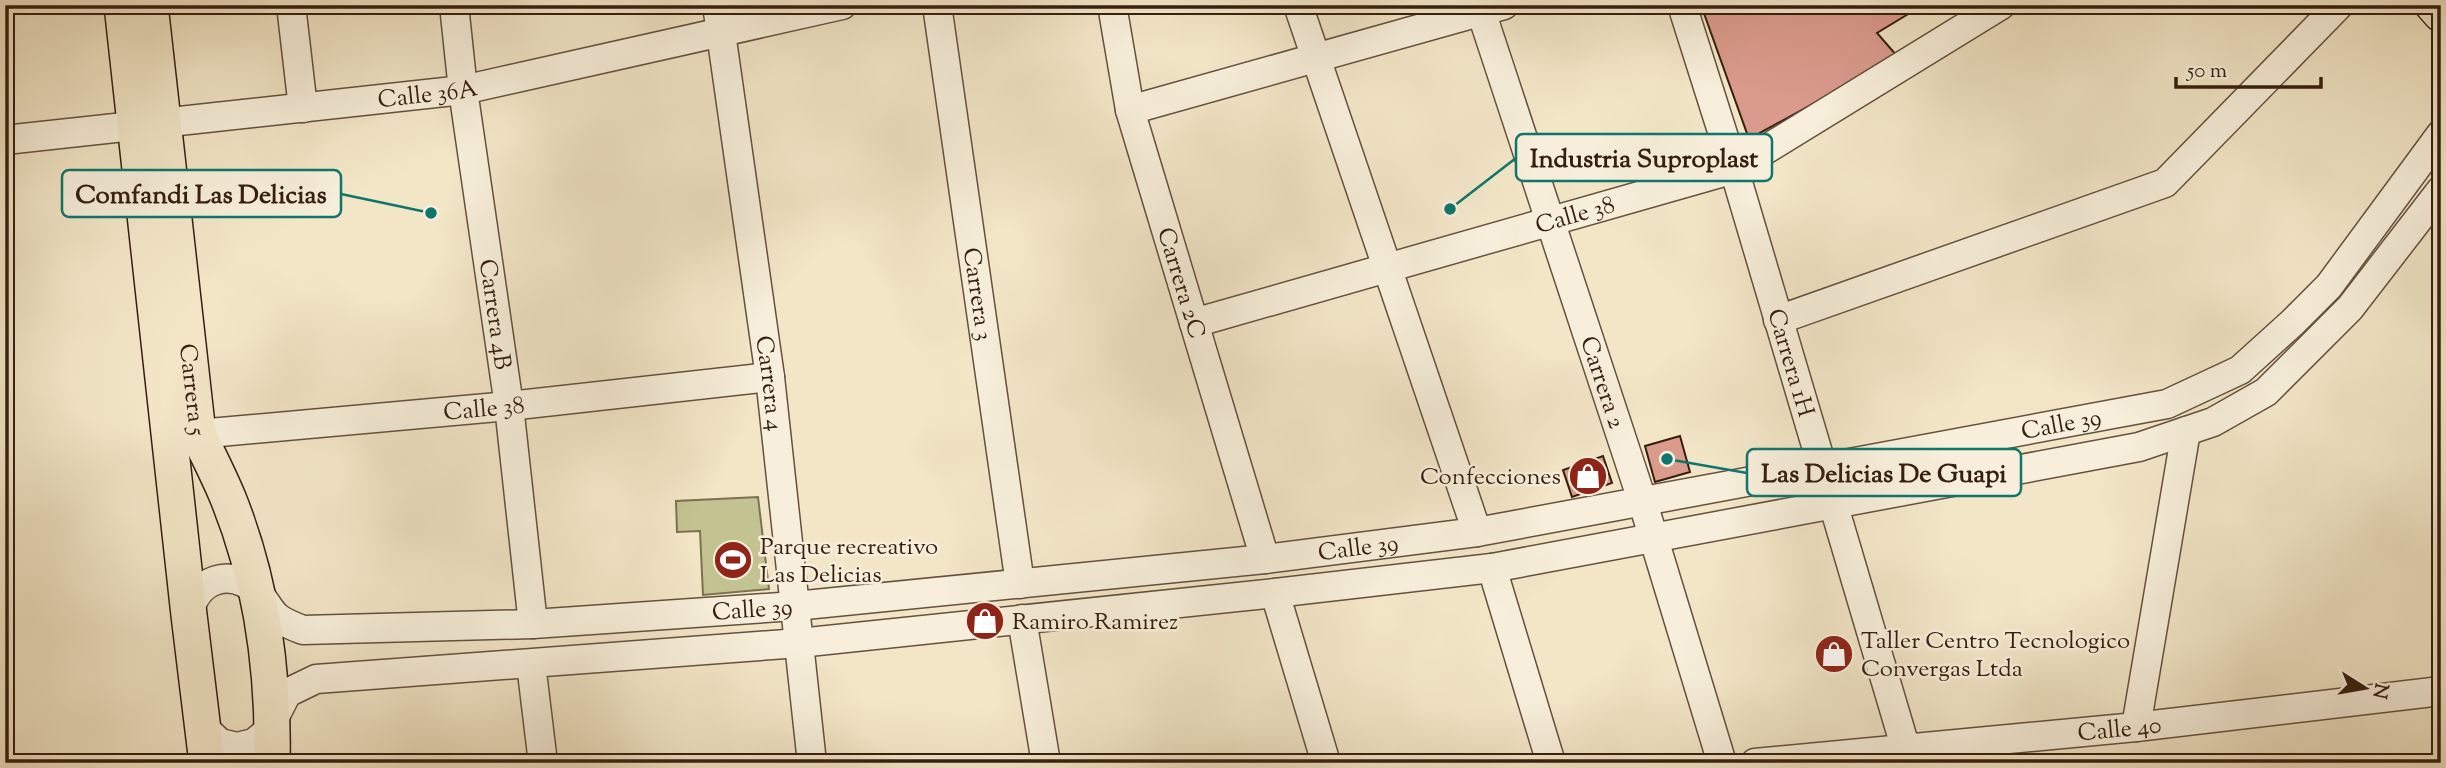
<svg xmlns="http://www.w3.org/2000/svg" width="2446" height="768" viewBox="0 0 2446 768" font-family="'Sorts Mill Goudy',serif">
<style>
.green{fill:#c2c390;stroke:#7c7150;stroke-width:2}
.building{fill:#da9a8c;stroke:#361f10;stroke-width:2}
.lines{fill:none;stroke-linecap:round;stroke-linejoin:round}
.minor-casing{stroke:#65513e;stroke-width:31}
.major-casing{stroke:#361f10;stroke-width:38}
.minor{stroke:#f7efdb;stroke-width:28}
.major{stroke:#f2e6c7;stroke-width:35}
.labels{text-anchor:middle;stroke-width:5;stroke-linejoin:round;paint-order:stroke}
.street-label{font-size:24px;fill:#361f10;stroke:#f7efdb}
.poi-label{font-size:24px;fill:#361f10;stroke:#f7efdb;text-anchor:start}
.leader{fill:none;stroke:#0f766e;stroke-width:2.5}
.callout-dot{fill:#0f766e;stroke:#f7efdb;stroke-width:2.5}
.callout{fill:#f7efdb;stroke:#0f766e;stroke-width:2.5}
.callout-label{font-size:26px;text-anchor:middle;font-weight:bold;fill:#361f10}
</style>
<rect width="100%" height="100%" fill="#f2e6c7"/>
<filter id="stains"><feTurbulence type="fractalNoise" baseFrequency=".00286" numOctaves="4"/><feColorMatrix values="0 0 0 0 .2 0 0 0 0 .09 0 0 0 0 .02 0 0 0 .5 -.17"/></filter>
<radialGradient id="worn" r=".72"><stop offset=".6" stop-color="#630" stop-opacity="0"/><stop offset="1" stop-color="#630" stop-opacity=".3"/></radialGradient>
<polygon class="green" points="758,497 769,589 703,595 700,531 677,532 676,501"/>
<g class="building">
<polygon points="1701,5 1923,5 1877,33 1898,57 1749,139"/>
<polygon points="1680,436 1690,472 1655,482 1645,446"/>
<polygon points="1603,456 1612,483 1572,497 1563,470"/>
</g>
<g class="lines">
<g class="minor-casing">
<g id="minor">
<polyline points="291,5 303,108"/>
<path id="s1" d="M454,5L463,90L509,406L533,624"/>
<path id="s2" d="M717,5L770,377L812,763"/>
<path id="s3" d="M937,5L1020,584"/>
<path id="s4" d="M1112,5L1130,110L1265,559"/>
<polyline points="1298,5 1477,532"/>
<path id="s5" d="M1479,5L1643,503L1722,763"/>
<path id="s6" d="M1682,5L1734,169L1910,763"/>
<polyline points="1130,110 1504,5"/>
<path id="s7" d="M5,140L463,90L842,5"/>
<polyline points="1778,320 2165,183 2339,5"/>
<path id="s8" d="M1194,323L1734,169L2001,5"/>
<path id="s9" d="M198,434L509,406L770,377"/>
<polyline points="1492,568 1551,763"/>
<polyline points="1275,593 1326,763"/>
<path id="s10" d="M189,615C195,579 231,566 258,593C265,600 270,612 278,618C285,623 295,627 303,630L533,624L795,606L1265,559L1477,532L2167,404L2240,370L2292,323L2329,286L2441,134"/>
<polyline points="1022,619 1046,763"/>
<polyline points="531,664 543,763"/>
<polyline points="201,715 207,731 220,743 237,747 254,743 267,732 287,693 316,679 799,643 1275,593 1492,568 2139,447 2213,422 2266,392 2350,308 2441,190"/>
<polyline points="2136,727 2186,431"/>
<path id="s11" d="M1755,763L2136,727L2441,691"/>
</g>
</g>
<g class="major-casing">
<g id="major">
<polyline points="122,5 189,615 207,763"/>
<path id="s12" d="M150,5L198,434C208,455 219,476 228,498C262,582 274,672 272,763"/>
<polyline points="2433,5 2441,14"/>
</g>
</g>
<use href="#minor" class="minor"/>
<use href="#major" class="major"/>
</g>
<defs>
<g id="shop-disc" transform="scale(2.0125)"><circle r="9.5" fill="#8f2418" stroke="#f7efdb"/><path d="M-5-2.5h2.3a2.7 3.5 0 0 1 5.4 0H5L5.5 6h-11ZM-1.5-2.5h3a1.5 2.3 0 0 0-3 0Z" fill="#fff"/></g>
<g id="stadium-disc" transform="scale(2.0125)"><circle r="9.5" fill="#8f2418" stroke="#f7efdb"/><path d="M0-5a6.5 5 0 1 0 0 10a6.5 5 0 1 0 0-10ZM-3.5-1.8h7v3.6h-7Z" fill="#fff"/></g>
</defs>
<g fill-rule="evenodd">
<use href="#shop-disc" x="1588" y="476"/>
<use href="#stadium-disc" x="733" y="560"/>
<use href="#shop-disc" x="985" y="621"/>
<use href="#shop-disc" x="1834" y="654"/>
</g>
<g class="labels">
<g class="street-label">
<text dy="8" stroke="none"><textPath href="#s7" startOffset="425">Calle 36A</textPath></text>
<text dy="8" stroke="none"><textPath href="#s8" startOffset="396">Calle 38</textPath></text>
<text dy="8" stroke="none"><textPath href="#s4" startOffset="287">Carrera 2C</textPath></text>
<text dy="8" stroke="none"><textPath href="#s3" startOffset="292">Carrera 3</textPath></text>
<text dy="8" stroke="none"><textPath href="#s1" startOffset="312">Carrera 4B</textPath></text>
<text dy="8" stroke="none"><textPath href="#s6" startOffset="374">Carrera 1H</textPath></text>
<text dy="8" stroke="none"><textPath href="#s2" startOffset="382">Carrera 4</textPath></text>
<text dy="8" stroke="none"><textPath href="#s5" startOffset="397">Carrera 2</textPath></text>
<text dy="8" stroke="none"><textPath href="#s12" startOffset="387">Carrera 5</textPath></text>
<text dy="8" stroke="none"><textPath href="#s9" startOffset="287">Calle 38</textPath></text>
<text dy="8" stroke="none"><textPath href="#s10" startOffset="1925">Calle 39</textPath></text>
<text dy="8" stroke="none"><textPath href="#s10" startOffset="1211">Calle 39</textPath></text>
<text dy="8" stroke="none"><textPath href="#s10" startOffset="602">Calle 39</textPath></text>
<text dy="8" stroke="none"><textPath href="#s11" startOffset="366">Calle 40</textPath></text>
</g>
<g class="poi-label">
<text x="1561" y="484" text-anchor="end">Confecciones</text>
<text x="760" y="554">Parque recreativo<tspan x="760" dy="28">Las Delicias</tspan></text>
<text x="1012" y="629">Ramiro Ramirez</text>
<text x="1861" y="648">Taller Centro Tecnologico<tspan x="1861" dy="28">Convergas Ltda</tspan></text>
</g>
</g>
<path class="leader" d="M1450 209L1516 158M431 213L341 194M1667 459L1747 473"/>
<g class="callout-dot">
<circle cx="1450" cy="209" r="7"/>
<circle cx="431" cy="213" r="7"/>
<circle cx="1667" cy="459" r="7"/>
</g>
<g class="callout">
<rect x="1516" y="134" width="256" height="47" rx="7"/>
<rect x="62" y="170" width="279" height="47" rx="7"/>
<rect x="1747" y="449" width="274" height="47" rx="7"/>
</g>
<g class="callout-label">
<text x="1644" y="167">Industria Suproplast</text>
<text x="201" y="203">Comfandi Las Delicias</text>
<text x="1884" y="482">Las Delicias De Guapi</text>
</g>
<rect width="2446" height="768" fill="none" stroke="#f2e6c7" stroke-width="28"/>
<rect x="7" y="7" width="2432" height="754" fill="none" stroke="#361f10" stroke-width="3.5"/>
<rect x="14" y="14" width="2418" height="740" fill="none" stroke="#361f10" stroke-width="2"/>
<g transform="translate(2365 688) rotate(101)" stroke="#f7efdb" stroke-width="5" paint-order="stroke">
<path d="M0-5L12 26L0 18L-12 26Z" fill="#361f10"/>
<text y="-10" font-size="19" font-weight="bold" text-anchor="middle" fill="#361f10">N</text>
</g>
<path d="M2176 77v10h145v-10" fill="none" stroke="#361f10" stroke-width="3.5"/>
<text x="2187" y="77" font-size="21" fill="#361f10" stroke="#f7efdb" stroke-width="5" paint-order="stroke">50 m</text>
<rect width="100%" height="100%" filter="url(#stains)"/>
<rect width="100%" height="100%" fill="url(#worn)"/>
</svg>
